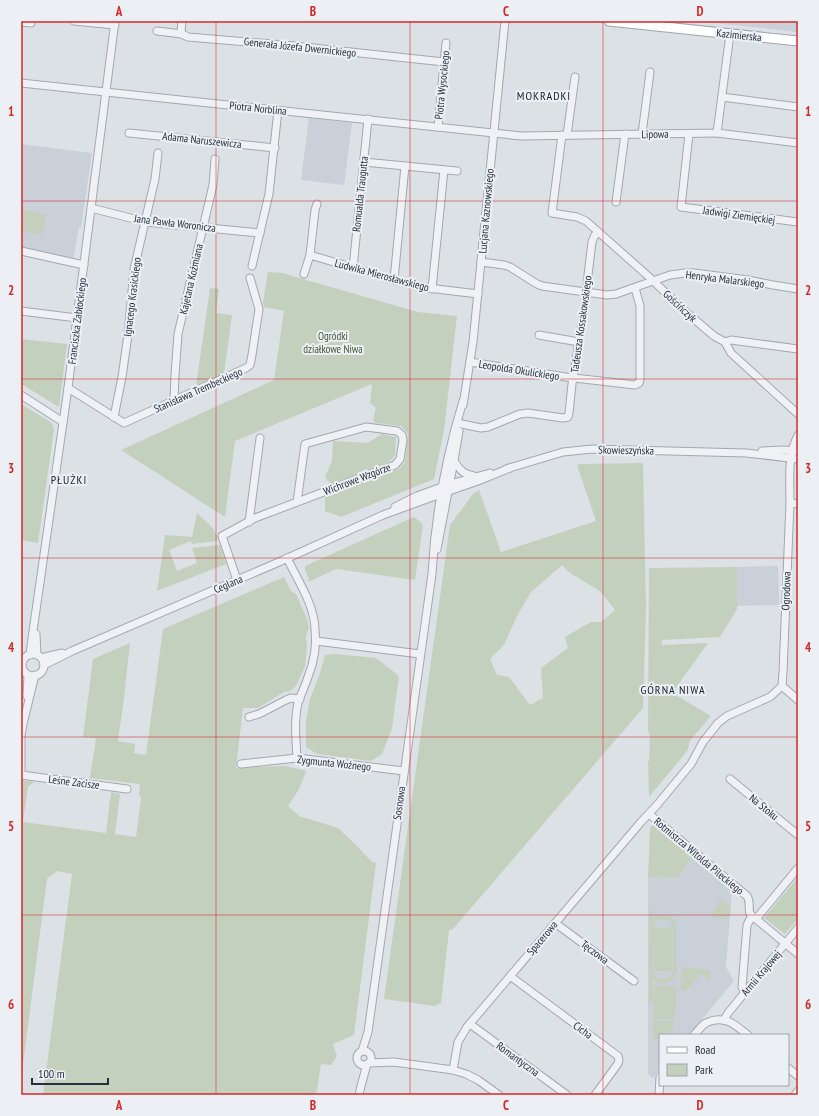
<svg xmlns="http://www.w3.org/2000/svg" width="819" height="1116" viewBox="0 0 819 1116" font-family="'PT Sans Narrow',sans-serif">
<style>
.built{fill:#cad0d8}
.green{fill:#c3d0bd;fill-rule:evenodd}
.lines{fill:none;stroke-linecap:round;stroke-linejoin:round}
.minor-casing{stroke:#a2a8b0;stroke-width:9}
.major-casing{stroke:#9ca6b2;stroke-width:11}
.minor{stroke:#eff1f5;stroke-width:7}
.major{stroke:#fff;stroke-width:9}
.grid{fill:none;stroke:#d62828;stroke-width:1;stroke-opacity:0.55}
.labels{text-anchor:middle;stroke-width:4;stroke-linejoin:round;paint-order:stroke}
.street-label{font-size:11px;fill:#26303d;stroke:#ecf0f4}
.park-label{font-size:11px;fill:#3d5834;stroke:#ecf0f4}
.neighbourhood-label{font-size:12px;letter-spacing:1px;fill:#19212d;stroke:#ecf0f4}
.neatline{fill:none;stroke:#d62828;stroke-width:1.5}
.grid-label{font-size:13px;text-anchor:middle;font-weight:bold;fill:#d62828}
</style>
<rect width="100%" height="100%" fill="#dce1e6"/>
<g class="built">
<polygon points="698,21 798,21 798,32"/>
<polygon points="309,118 352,123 344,185 301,180"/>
<polygon points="21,144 92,153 81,228 79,228 73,260 21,248"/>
<polygon points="778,566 779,605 737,606 737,567"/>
<polygon points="692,857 732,889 726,967 734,981 689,1035 660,1035 660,1069 653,1078 648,1074 648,877 678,878"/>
</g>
<g class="green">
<polygon points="21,209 46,215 42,235 21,231"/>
<polygon points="268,272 282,273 418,312 457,316 444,430 434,479 341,517 325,511 325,497 399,469 405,462 408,434 401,426 375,423 373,420 376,408 370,403 372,384 235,441 225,517 121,450 274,380 284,311 264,307 263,302"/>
<polygon points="210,288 219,289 216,313 232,315 224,374 196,386"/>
<polygon points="21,339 67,344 59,407 21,384"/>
<polygon points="21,404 52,423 54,429 38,543 21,540"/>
<polygon points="382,434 396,437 395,455 389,462 331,485 325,477 332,461 333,441 368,443"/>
<path d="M643,463L646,608L643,708L453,929L449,930L441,1003L435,1006L384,999L450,525L473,494L479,490L501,552L596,521L577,465L581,464ZM562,565L570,573L600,591L615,610L601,622H591L565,637L568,648L541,668L543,698L530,705L509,677L497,675L490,659L504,645L518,614L531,592Z"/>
<polygon points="197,513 211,526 218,537 217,541 192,544 191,541 169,550 177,571 197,563 192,548 220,545 226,564 157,591 165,535 192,537"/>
<polygon points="414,517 423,524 415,580 336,569 308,582 309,579 305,569 305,566"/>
<polygon points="737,567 737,609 720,637 662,640 662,645 708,643 672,693 711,716 689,742 688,749 684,755 649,797 648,762 649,761 650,737 648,730 649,568"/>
<path d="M284,577L291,591L296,594L307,619L309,628L306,636L307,647L305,666L296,686L290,691L284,692L258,708H243L236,768L286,766L306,771C301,787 297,793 288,806L299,816L338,828L355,844L372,862L376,863L354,1035L333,1044L337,1056L331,1065L321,1064L317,1091L313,1095H43L72,874L57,871L47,879L21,1080V780L34,782L28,787L23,822L106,833L111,792L120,794L115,834L136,837L141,798L139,795L140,784L90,778L96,738L83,737L93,659L130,643L124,698L118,741L135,744L134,753L146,755L163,629Z"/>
<polygon points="335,654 376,658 399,676 392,728 382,754 371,761 317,754 306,747 306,721 310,699 320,673 325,655"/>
<polygon points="653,825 692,857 678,878 648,877 650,828"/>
<polygon points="798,877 798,919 785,934 764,918"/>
<polygon points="720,901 722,901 731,906 730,917 725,917 725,919 715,918 712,913"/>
<path d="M649,911H653V919C662,913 671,914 676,924L677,968C676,982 663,987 653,980V1002H649ZM663,919L670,921L673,928V971L672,974L668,978C660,982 653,977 653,968V932L654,971H672V928H653L656,921Z"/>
<polygon points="683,967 711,970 710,981 701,974 685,992 680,988 681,969"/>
<polygon points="654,986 676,986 675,1019 653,1019"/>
<polygon points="653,1020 673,1021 673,1032 666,1032 666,1035 660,1035 660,1039 653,1039"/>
</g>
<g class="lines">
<g class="minor-casing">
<g id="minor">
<polyline points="74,21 115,25"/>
<polyline points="182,21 181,32 182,34"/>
<polyline points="21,22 31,23"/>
<polyline points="157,31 182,34 188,37 295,46 444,62"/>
<polyline points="21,83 521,136 717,133 730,34"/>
<polyline points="722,97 798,107"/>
<polyline points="438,127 446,43"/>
<polyline points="129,133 275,148"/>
<polyline points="717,133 798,143"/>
<polyline points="642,134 650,72"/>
<polyline points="689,134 681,207 798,222"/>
<polyline points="562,135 552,213 577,217 586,221 648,276 687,313 714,336 725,342 731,353 798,414"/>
<polyline points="567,135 575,77"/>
<polyline points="364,162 457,171"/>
<polyline points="616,202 625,134"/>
<polyline points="91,208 146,222 260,233"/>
<polyline points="21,251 84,265"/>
<polyline points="310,255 394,280 420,287 478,294"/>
<polyline points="481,262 504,265 510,267 537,284 542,286 607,295 616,294 670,275 685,273 694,273 748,280 773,285 798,289"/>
<polyline points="252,266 269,194 278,110"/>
<polyline points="353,268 368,119"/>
<polyline points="304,274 310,255 315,210 317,204"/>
<polyline points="394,280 405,166"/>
<polyline points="432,289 444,170"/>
<polyline points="21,311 77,318"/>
<polyline points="539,335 579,342"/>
<polyline points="725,342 731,340 798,349"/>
<polyline points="470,362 566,377 635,385 639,383 640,380 640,306 635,288"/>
<polyline points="68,388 124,423 246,368 250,365 252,355 259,309 250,278"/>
<polyline points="21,395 63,422"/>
<polyline points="174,400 175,375 178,334 213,185 215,159"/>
<polyline points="463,405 473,342 505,21"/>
<polyline points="114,417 122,377 128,335 134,269 155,179 158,153"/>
<polyline points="457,423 481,428 488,427 520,414 528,413 563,418 568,417 569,413 572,384 579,342 587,293 588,275 592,242 595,235 598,232"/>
<polyline points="762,451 783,450 798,451"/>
<path d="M454,461C461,471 463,474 474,476"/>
<polyline points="506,469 563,452 592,449 746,453 798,459"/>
<polyline points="790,503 798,504"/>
<polyline points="395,507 417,496 450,484 490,473"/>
<polyline points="249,522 260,438"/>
<polyline points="437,549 454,461 459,431"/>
<path d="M287,558C298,581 314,604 315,629C317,646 314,662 308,677C305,686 301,694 298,703C294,721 296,740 297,758"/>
<polyline points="237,580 222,536 255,518 395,465 400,459 403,440 402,435 397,431 366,427 305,444 297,502"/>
<polyline points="36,634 37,655"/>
<polyline points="316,641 420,654"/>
<circle cx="33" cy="665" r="11"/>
<polyline points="30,655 33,631 68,388 115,21"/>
<polyline points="41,658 62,653"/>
<polyline points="44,665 72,651 279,562 383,515 449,491 478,481 510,468"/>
<polyline points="35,675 23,724 21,736 21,775 127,789"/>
<path d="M782,686L783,672L790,503C790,481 787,456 798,435"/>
<polyline points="782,686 798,700"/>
<polyline points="27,696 28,675"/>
<polyline points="249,717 259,714 286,700 291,698 300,699"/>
<polyline points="241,764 297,758 404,771"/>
<polyline points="730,779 798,835"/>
<path d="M649,814L747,896C751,902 748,908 750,914L798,954"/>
<polyline points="756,919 798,868"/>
<polyline points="555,923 634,981"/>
<polyline points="510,976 618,1056 619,1061 617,1065 595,1095"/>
<polyline points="745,993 742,987 747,925 752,916"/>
<polyline points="724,1020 728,1013 798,928"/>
<polyline points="470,1024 567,1095"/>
<path d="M694,1035C697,1032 700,1028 703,1025C705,1023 708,1022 711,1021C727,1016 736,1026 748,1035"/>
<circle cx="364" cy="1058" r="7"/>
<path d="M362,1051L368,1032L432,574C435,516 446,457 463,401"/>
<polyline points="369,1063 394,1062 453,1070 466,1074 478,1080 499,1095"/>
<polyline points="788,1068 798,1076"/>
<polyline points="453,1070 458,1042 467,1027 641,822 657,805 691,764 703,742 718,723 727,716 770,697 782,686"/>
<polyline points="359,1095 361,1086 367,1064"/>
<polyline points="659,1095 660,1077"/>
<polyline points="795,1095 798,1091"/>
</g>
</g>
<g class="major-casing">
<polyline id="major" points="609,21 798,41"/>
</g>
<use href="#minor" class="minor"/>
<use href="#major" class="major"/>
</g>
<path class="grid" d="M216,21V1095M410,21V1095M603,21V1095M21,201H798M21,379H798M21,558H798M21,737H798M21,915H798"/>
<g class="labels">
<g class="street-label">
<text transform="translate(739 35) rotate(6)" y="4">Kazimierska</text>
<text transform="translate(300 47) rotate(6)" y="4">Generała Józefa Dwernickiego</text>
<text transform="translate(442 85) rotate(-84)" y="4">Piotra Wysockiego</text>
<text transform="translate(258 108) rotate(6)" y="4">Piotra Norblina</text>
<text transform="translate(655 134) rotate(-1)" y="4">Lipowa</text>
<text transform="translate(202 140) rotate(6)" y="4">Adama Naruszewicza</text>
<text transform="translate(360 194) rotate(-84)" y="4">Romualda Traugutta</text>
<text transform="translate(486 211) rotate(-85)" y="4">Lucjana Kaznowskiego</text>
<text transform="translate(739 215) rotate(8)" y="4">Jadwigi Ziemięckiej</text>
<text transform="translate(175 223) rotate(7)" y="4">Jana Pawła Woronicza</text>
<text transform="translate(382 275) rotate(15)" y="4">Ludwika Mierosławskiego</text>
<text transform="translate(191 279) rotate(-77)" y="4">Kajetana Koźmiana</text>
<text transform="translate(725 279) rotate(7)" y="4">Henryka Malarskiego</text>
<text transform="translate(132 297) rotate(-83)" y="4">Ignacego Krasickiego</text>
<text transform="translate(680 306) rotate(43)" y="4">Gościńczyk</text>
<text transform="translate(77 321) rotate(-83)" y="4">Franciszka Zabłockiego</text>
<text transform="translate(581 324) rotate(-82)" y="4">Tadeusza Kossakowskiego</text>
<text transform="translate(519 370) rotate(9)" y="4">Leopolda Okulickiego</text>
<text transform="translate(198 390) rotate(-24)" y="4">Stanisława Trembeckiego</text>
<text transform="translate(626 450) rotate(1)" y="4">Skowieszyńska</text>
<text transform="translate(357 479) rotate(-21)" y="4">Wichrowe Wzgórze</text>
<text transform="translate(228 584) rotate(-23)" y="4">Ceglana</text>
<text transform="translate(786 591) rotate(-88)" y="4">Ogrodowa</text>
<text transform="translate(334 763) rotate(6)" y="4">Zygmunta Woźnego</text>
<text transform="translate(74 782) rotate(7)" y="4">Leśne Zacisze</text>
<text transform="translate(399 803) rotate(-82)" y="4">Sosnowa</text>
<text transform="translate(764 807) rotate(39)" y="4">Na Stoku</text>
<text transform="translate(699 856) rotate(40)" y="4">Rotmistrza Witolda Pileckiego</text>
<text transform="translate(542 938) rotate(-50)" y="4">Spacerowa</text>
<text transform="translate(595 952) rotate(37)" y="4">Tęczowa</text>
<text transform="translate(761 973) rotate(-50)" y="4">Armii Krajowej</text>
<text transform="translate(583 1030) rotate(36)" y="4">Cicha</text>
<text transform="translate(518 1059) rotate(36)" y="4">Romantyczna</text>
</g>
<g class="park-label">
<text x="333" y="340">Ogródki<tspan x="333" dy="13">działkowe Niwa</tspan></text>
</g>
<g class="neighbourhood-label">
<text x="544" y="100">MOKRADKI</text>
<text x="69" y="484">PŁUŻKI</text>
<text x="673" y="694">GÓRNA NIWA</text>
</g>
</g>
<rect width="819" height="1116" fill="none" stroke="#ecf0f4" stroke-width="44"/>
<rect x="659" y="1034" width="130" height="52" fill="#ecf0f4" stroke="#9da3ab"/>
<rect x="667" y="1047" width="20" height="6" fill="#ffffff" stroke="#9da3ab"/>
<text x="695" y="1054" font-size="12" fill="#26303d">Road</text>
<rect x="667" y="1064" width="20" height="12" fill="#c3d0bd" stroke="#9da3ab"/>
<text x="695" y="1074" font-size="12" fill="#26303d">Park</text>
<path d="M32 1078v6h76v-6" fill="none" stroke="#26303d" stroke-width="2"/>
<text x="38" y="1078" font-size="12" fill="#26303d" stroke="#ecf0f4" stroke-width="3" paint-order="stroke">100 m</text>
<rect x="22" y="22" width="775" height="1072" class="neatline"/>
<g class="grid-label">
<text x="119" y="16">A</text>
<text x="313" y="16">B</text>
<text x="506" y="16">C</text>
<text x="700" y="16">D</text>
<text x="11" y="116">1</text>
<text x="808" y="116">1</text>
<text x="11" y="295">2</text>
<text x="808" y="295">2</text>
<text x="11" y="473">3</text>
<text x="808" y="473">3</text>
<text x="11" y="652">4</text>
<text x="808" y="652">4</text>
<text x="11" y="831">5</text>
<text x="808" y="831">5</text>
<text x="11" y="1009">6</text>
<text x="808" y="1009">6</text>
<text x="119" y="1110">A</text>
<text x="313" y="1110">B</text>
<text x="506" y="1110">C</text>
<text x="700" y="1110">D</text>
</g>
</svg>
